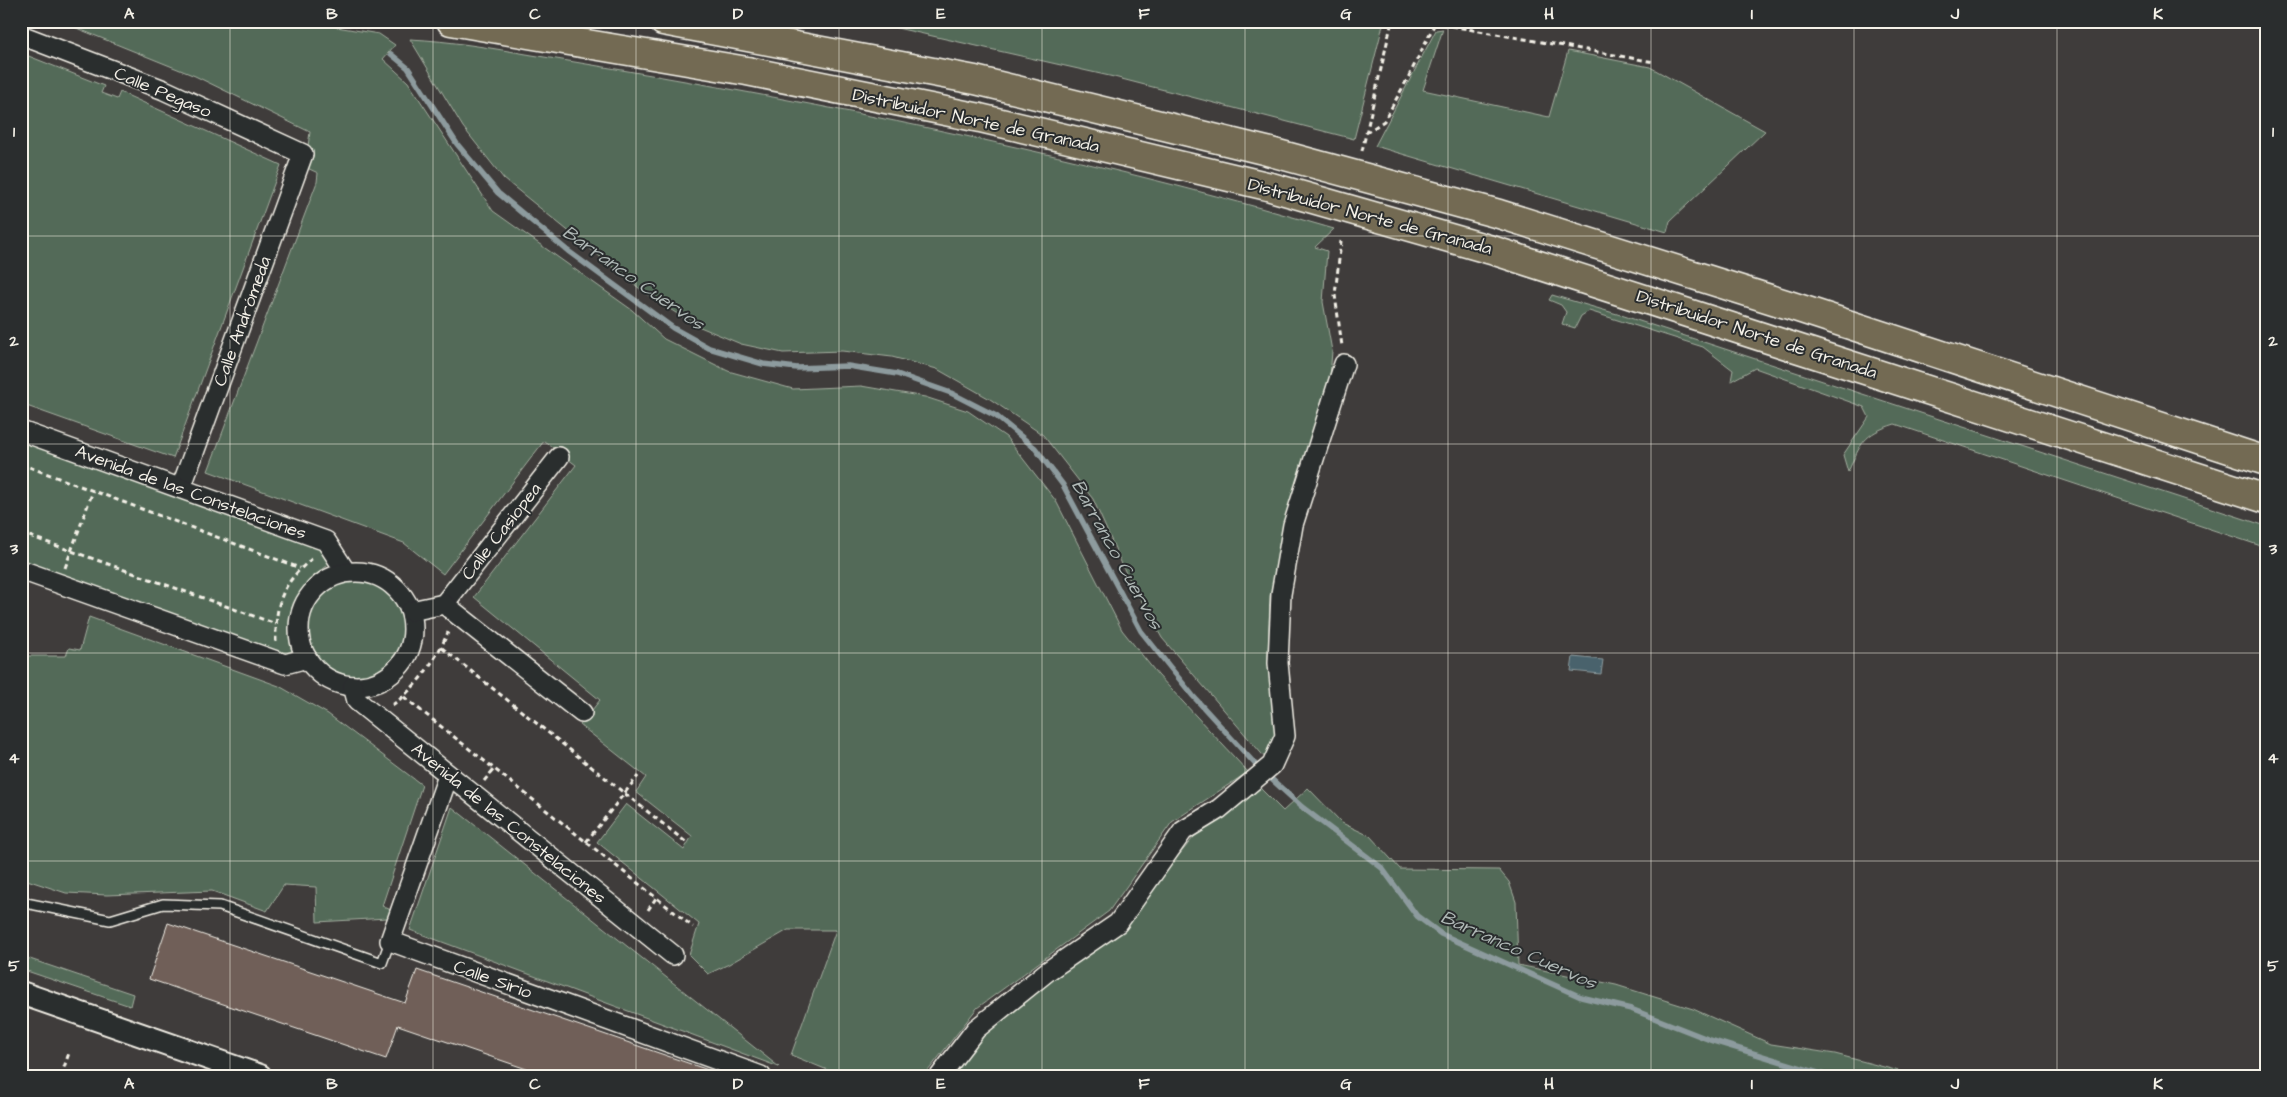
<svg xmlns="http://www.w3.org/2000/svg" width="2287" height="1097" viewBox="0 0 2287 1097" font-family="'Architects Daughter',sans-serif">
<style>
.green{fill:#536b58;stroke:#a4aea0}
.water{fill:#48626c;stroke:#8d9b9e}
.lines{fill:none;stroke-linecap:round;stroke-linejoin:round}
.stream{stroke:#8d9b9e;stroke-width:5.5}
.building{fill:#705f59;stroke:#f4f1e8}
.service-casing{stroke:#f4f1e8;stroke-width:12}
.minor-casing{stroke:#f4f1e8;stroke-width:22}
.tertiary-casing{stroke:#f4f1e8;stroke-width:26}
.primary-casing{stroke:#f4f1e8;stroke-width:31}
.path{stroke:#f4f1e8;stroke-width:3;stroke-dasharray:5 4;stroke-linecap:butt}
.service{stroke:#2a2d2e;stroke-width:9}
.minor{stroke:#2a2d2e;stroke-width:19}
.tertiary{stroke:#2a2d2e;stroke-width:22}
.primary{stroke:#736b52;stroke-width:28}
.grid{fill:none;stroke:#f4f1e8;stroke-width:1;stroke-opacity:0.55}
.labels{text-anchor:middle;stroke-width:4;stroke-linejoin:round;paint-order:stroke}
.street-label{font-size:18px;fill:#f4f1e8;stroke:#2a2d2e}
.water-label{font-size:19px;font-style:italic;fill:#afb8b6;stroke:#2a2d2e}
.neatline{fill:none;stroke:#f4f1e8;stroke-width:2}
.grid-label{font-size:16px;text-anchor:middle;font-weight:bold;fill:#f4f1e8}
</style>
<rect width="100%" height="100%" fill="#3f3c3b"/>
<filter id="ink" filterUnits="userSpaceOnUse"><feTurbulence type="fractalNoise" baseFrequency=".02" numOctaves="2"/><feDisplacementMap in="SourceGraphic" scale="10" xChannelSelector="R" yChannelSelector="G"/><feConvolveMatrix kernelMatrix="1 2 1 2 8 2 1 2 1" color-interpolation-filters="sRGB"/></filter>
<g filter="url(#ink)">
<g class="green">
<polygon points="59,21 300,21 379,34 395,45 383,59 408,82 493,211 632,310 664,339 728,371 793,389 861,386 925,397 968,411 1006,437 1056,501 1122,630 1158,675 1248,772 1172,822 1109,911 977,1008 924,1076 842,1076 791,1055 836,930 788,930 729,964 708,974 689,955 699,924 597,842 626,804 684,850 692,836 636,792 646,777 580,725 600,700 474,597 576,465 544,441 443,574 404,543 208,471 317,182 318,173 305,167 310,132 195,76"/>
<polygon points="866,21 1384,21 1354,139 1114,77"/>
<polygon points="1443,29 1423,90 1549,117 1568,51 1650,67 1765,131 1670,221 1667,232 1375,146 1436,30"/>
<path d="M410,39C451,41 491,48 532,55C587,64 641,73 696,83C909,121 1127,168 1334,229L1315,247L1327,251L1323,302L1332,351L1329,389L1285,531L1270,596L1268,658L1278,719L1276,738L1267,760L1162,638L1125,571L1093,499L1043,435L990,399L937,369L892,357L842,351L783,353L741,344L693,324L645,293L504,179L463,127Z"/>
<polygon points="21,53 104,86 101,93 117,99 120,92 281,165 173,458 21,404"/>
<path d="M1552,295L1624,316L2266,526V546H2261L1895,424C1863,434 1861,443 1848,472L1843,455L1869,417L1864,407L1755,368L1731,381L1733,370L1703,347L1589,311L1581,316L1575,328L1562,324L1566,312L1561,305L1549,300Z"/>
<polygon points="21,437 323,545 332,562 309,580 297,597 289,625 294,654 280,657 21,562"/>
<circle cx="356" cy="629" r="48"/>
<polygon points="89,617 279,686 328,714 422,785 382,906 391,910 387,918 317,922 316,887 284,885 267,911 212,891 107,895 66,893 21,878 21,656 66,656 69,648 80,650"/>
<polygon points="1260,788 1283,811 1308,788 1342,823 1370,836 1400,869 1499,870 1509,882 1516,902 1518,965 1616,985 1693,1009 1771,1044 1835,1054 1899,1071 1909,1076 950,1076 991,1023 1132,911 1199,831"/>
<polygon points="452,807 779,1067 410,930"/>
<polygon points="21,956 133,994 130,1006 21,969"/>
</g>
<polygon class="water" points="1573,657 1603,660 1601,674 1571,671"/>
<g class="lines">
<polyline class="stream" points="391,54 408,68 457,144 498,193 568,251 673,328 709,348 763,364 797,368 848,366 897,374 951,393 996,416 1035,448 1063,485 1141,631 1193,696 1256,765 1302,807 1382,868 1417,916 1441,934 1581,997 1631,1009 1710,1040 1828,1076"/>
</g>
<polygon class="building" points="168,923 405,1003 417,970 717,1073 717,1076 547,1076 398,1025 386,1059 149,979"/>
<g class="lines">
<g class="service-casing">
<polyline id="service" points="21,902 110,920 163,904 220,906 382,963 390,941"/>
</g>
<g class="minor-casing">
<g id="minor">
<polyline points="21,35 164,90 303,154 181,488"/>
<polyline points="21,431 326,541 346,572"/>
<polyline points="21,570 285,664 307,658"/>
<circle cx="356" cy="629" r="57"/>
<polyline points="444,604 559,457"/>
<polyline points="411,611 444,604 582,713"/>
<polyline points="353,686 357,701 673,955"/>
<polyline points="448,776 390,941 761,1076"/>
<polyline points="940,1076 976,1029 1048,971 1118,923 1183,831 1219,809 1272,765 1285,736 1278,663 1281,594 1293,525 1344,364"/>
</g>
</g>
<g class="tertiary-casing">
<polyline id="tertiary" points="21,993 260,1076"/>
</g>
<g class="primary-casing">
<g id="primary">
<polyline points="451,21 747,71 980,118 1271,187 1495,251 2266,499"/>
<polyline points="663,21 975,80 1267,151 1499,214 1789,305 2266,461"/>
</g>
</g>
<g class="path">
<polyline points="1434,23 1654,62"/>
<polyline points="1366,133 1384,121 1408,78 1436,21"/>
<polyline points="1362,151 1392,21"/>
<polyline points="1341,241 1335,295 1342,346"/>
<polyline points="21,464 300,568"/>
<polyline points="21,533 276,624"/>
<polyline points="65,568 93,491"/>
<path d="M276,642C275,602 282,583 314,557"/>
<polyline points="442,648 687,843"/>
<polyline points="404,697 693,927"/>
<path d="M392,705C415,690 438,657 448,632"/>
<polyline points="484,781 494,769"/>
<polyline points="586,842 638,776"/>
<polyline points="648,910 656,898"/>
<polyline points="61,1076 69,1053"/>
</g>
<use href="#service" class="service"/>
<use href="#minor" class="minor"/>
<use href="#tertiary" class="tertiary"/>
<use href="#primary" class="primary"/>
</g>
</g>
<path class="grid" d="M230,21V1076M433,21V1076M636,21V1076M839,21V1076M1042,21V1076M1245,21V1076M1448,21V1076M1651,21V1076M1854,21V1076M2057,21V1076M21,236H2266M21,444H2266M21,653H2266M21,861H2266"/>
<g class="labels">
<g class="street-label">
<text transform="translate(163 92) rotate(23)" y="6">Calle Pegaso</text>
<text transform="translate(976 120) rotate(12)" y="6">Distribuidor Norte de Granada</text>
<text transform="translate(1370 216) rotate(15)" y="6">Distribuidor Norte de Granada</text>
<text transform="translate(242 321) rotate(-70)" y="6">Calle Andrómeda</text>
<text transform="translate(1757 334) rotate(18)" y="6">Distribuidor Norte de Granada</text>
<text transform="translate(191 492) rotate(20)" y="6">Avenida de las Constelaciones</text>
<text transform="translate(501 531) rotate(-52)" y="6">Calle Casiopea</text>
<text transform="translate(509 823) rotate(39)" y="6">Avenida de las Constelaciones</text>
<text transform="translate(493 979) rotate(20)" y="6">Calle Sirio</text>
</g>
<g class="water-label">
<text transform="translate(634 277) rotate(35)" y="7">Barranco Cuervos</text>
<text transform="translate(1118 554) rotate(61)" y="7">Barranco Cuervos</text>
<text transform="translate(1519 949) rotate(24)" y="7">Barranco Cuervos</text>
</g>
</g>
<rect width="2287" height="1097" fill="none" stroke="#2a2d2e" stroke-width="55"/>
<rect x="28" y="28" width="2232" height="1042" class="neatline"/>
<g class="grid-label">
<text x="129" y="19">A</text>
<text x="332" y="19">B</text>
<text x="535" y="19">C</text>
<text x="738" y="19">D</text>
<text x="941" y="19">E</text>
<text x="1144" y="19">F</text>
<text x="1346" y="19">G</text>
<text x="1549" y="19">H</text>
<text x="1752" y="19">I</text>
<text x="1955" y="19">J</text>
<text x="2158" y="19">K</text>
<text x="14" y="137">1</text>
<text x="2273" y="137">1</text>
<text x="14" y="346">2</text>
<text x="2273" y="346">2</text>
<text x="14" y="554">3</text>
<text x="2273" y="554">3</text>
<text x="14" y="763">4</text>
<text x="2273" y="763">4</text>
<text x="14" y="971">5</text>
<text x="2273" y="971">5</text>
<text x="129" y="1089">A</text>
<text x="332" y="1089">B</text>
<text x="535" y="1089">C</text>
<text x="738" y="1089">D</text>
<text x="941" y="1089">E</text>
<text x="1144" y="1089">F</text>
<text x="1346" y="1089">G</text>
<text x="1549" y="1089">H</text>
<text x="1752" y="1089">I</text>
<text x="1955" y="1089">J</text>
<text x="2158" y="1089">K</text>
</g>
</svg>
